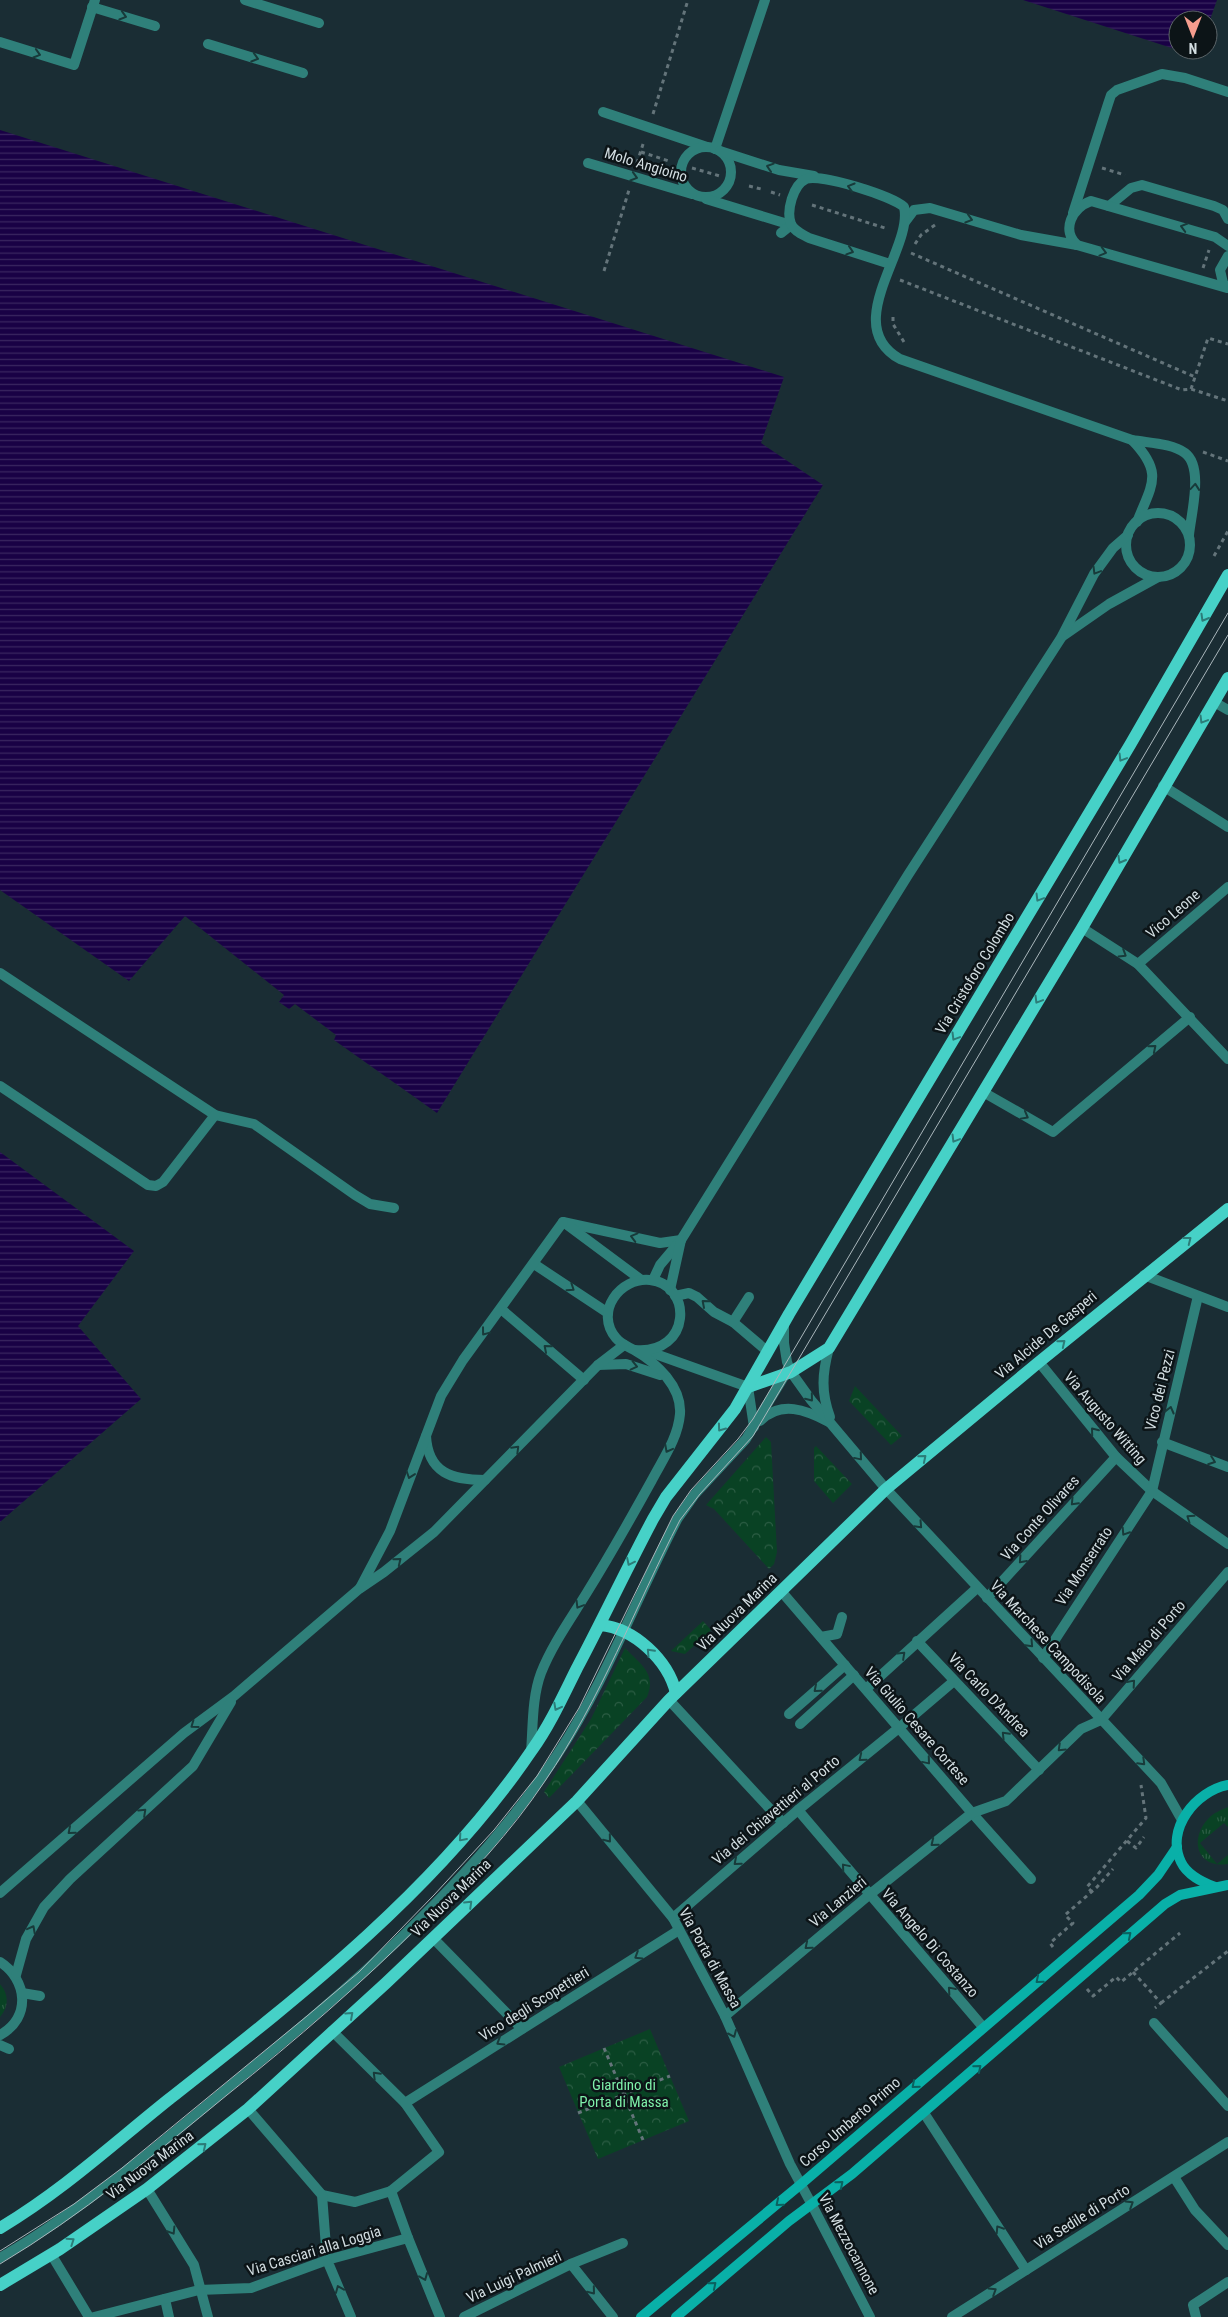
<svg xmlns="http://www.w3.org/2000/svg" width="1228" height="2317" viewBox="0 0 1228 2317" font-family="'Roboto Condensed',sans-serif">
<style>
.grass{fill:url(#grass-tufts)}
.park{fill:url(#park-crowns)}
.water{fill:url(#water-rules)}
.lines{fill:none;stroke-linecap:round;stroke-linejoin:round}
.path{stroke:#64747a;stroke-width:3;stroke-dasharray:4 4;stroke-linecap:butt}
.service{stroke:#2f807a;stroke-width:10}
.pedestrian{stroke:#2f807a;stroke-width:10}
.minor{stroke:#2f807a;stroke-width:10}
.tertiary{stroke:#2f807a;stroke-width:10}
.secondary{stroke:#09b0a8;stroke-width:10}
.primary{stroke:#46d1c7;stroke-width:12}
.tram{stroke:#aab7bc;stroke-width:1}
.oneway{stroke:#183a3a}
.oneway2{stroke:#2c7c78}
.oneway3{stroke:#0a6260}
.labels{text-anchor:middle;stroke-width:5;stroke-linejoin:round;paint-order:stroke}
.street-label{font-size:15px;fill:#d2dde1;stroke:#0c1417}
.park-label{font-size:15px;fill:#7ff0aa;stroke:#0c1417}
</style>
<defs>
<pattern id="grass-tufts" width="24" height="20" patternUnits="userSpaceOnUse" patternTransform="scale(1.25)"><rect width="24" height="20" fill="#094224"/><path d="M3 7l-1-3M5 7V3M7 7l1-3M15 17l-1-3M17 17v-4M19 17l1-3" fill="none" stroke="#2c5d44"/></pattern>
<pattern id="park-crowns" width="20" height="18" patternUnits="userSpaceOnUse" patternTransform="scale(1.25)"><rect width="20" height="18" fill="#094224"/><path d="M2 6a3 3 0 1 1 6 0M12 15a3 3 0 1 1 6 0" fill="none" stroke="#2c5d44"/></pattern>
<pattern id="water-rules" width="6" height="5" patternUnits="userSpaceOnUse" patternTransform="scale(1.25)"><rect width="6" height="5" fill="#190145"/><path d="M0 2.5h6" fill="none" stroke="#3a2660"/></pattern>
</defs>
<rect width="100%" height="100%" fill="#1a2d34"/>
<g class="grass">
<path d="M1228,1807V1827L1224,1823L1200,1843L1217,1864L1228,1855V1864C1197,1869 1189,1839 1208,1819C1213,1813 1221,1810 1228,1807Z"/>
<path d="M0,1984C9,1994 9,2007 0,2017Z"/>
</g>
<g class="park">
<polygon points="855,1386 902,1436 891,1445 849,1401"/>
<polygon points="766,1437 771,1442 777,1552 774,1564 769,1569 714,1509 706,1505"/>
<polygon points="816,1446 852,1484 833,1503 814,1481 814,1448"/>
<polygon points="703,1621 711,1630 685,1654 671,1651"/>
<path d="M625,1648C640,1664 657,1673 647,1697L549,1798L544,1792L591,1719Z"/>
<polygon points="650,2029 689,2121 598,2159 559,2067"/>
</g>
<g class="water">
<polygon points="1023,0 1217,0 1208,25 1208,20 1178,20 1178,50"/>
<polygon points="0,130 784,377 761,443 823,485 437,1113 334,1040 336,1035 295,1004 289,1009 279,1002 284,995 185,916 129,981 0,890"/>
<polygon points="0,1152 134,1251 78,1326 141,1399 0,1522"/>
</g>
<g class="lines">
<g class="path">
<polyline points="653,114 688,0"/>
<polyline points="641,152 669,161"/>
<polyline points="637,163 644,141"/>
<polyline points="692,168 720,176"/>
<polyline points="1102,168 1125,175"/>
<polyline points="749,186 761,189"/>
<polyline points="771,192 780,195"/>
<polyline points="812,205 888,229"/>
<polyline points="915,244 921,235 935,225"/>
<polyline points="911,253 1195,377"/>
<polyline points="1203,268 1209,250"/>
<polyline points="604,271 629,190"/>
<polyline points="900,280 1182,390 1191,389 1228,401"/>
<polyline points="893,317 893,324 904,342"/>
<polyline points="1191,389 1208,338 1228,344"/>
<polyline points="1203,452 1228,461"/>
<polyline points="1214,556 1228,531"/>
<polyline points="1127,1841 1136,1848 1144,1837"/>
<polyline points="1092,1892 1087,1887 1146,1818 1141,1785"/>
<polyline points="1053,1947 1050,1943 1073,1923 1065,1915 1097,1887 1113,1869"/>
<polyline points="1133,1972 1161,2003 1155,2008"/>
<polyline points="1087,1989 1093,1996 1116,1977 1121,1982 1180,1933"/>
<polyline points="1161,2003 1228,1951"/>
<polyline points="604,2048 643,2140"/>
<polyline points="578,2113 670,2076"/>
</g>
<g class="service">
<polyline points="245,0 319,23"/>
<polyline points="92,7 155,26"/>
<polyline points="0,42 74,65 95,0"/>
<polyline points="208,44 303,73"/>
<polyline points="603,112 707,147"/>
<circle cx="706" cy="172" r="25"/>
<polyline points="715,149 765,0"/>
<polyline points="720,151 779,170 814,176"/>
<polyline points="588,163 692,194"/>
<polyline points="706,199 791,225"/>
<polyline points="1109,206 1131,188 1142,185 1214,206 1223,210 1228,219"/>
<polyline points="1073,213 1108,104 1111,95 1117,90 1162,74 1185,78 1228,92"/>
<polyline points="905,222 914,210 930,208 1021,235 1077,245"/>
<polyline points="781,233 791,225"/>
<polyline points="1228,256 1220,270 1223,283 1228,288"/>
<path d="M890,264L809,238C802,234 794,231 791,224C786,211 793,185 806,179C820,173 892,196 904,207C914,248 839,325 900,359L1132,440C1148,443 1172,443 1185,453C1204,467 1191,514 1189,535"/>
<path d="M1227,288L1077,245C1061,230 1072,208 1091,201L1215,237L1228,246"/>
<path d="M1132,440C1164,473 1152,484 1137,522"/>
<circle cx="1158" cy="545" r="32"/>
<polyline points="1063,636 1109,604 1158,577"/>
<polyline points="1163,786 1228,827"/>
<polyline points="1138,964 1228,887"/>
<polyline points="0,973 215,1115 254,1124 355,1195 370,1204 394,1208"/>
<polyline points="0,1086 148,1185 156,1186 163,1182 215,1115"/>
<polyline points="983,1092 1053,1132 1190,1017"/>
<polyline points="563,1222 660,1243 681,1240"/>
<polyline points="566,1224 640,1279"/>
<polyline points="534,1264 608,1313"/>
<polyline points="653,1280 660,1265 681,1240 908,875 1061,638 1094,574 1113,548 1128,535"/>
<polyline points="670,1290 681,1240"/>
<polyline points="675,1296 689,1293 697,1297 714,1312 733,1322 767,1351"/>
<polyline points="501,1309 584,1380"/>
<polyline points="733,1322 749,1297"/>
<polyline points="647,1351 748,1387 754,1427"/>
<polyline points="598,1365 626,1364 660,1375"/>
<path d="M760,1421C781,1400 806,1410 829,1422"/>
<path d="M426,1436C428,1473 452,1480 485,1480"/>
<polyline points="360,1588 390,1531 441,1396 463,1360 563,1222"/>
<polyline points="821,1637 837,1634 842,1617"/>
<polyline points="917,1641 1039,1770"/>
<polyline points="789,1714 845,1665"/>
<polyline points="800,1724 854,1675"/>
<polyline points="900,1727 954,1681"/>
<path d="M531,1752C533,1726 532,1697 541,1673C552,1645 570,1620 586,1594C609,1557 631,1518 652,1480C663,1459 678,1438 680,1414C682,1387 657,1363 634,1350C627,1346 621,1344 616,1338C594,1312 620,1277 650,1280C693,1284 692,1355 635,1350"/>
<polyline points="0,1893 184,1733 234,1696 359,1589 384,1572 434,1532 598,1365 624,1345"/>
<path d="M0,1962C27,1979 32,2018 0,2035"/>
<polyline points="16,1975 26,1939 44,1907 70,1879 193,1766 231,1702"/>
<polyline points="22,1993 40,1996"/>
<polyline points="332,2031 405,2103 679,1930"/>
<polyline points="0,2045 9,2049"/>
<path d="M0,2258C83,2209 156,2148 230,2086C349,1988 472,1885 557,1755C606,1681 637,1596 678,1518L695,1494L746,1439L785,1375"/>
<polyline points="571,2264 623,2243"/>
<polyline points="351,2317 327,2260 408,2238 440,2317"/>
<polyline points="464,2317 571,2264 613,2317"/>
</g>
<g class="pedestrian">
<polyline points="669,1700 783,1823"/>
<polyline points="972,1813 1031,1879"/>
<polyline points="433,1938 522,2029"/>
<polyline points="405,2103 439,2152 391,2191 408,2238"/>
<polyline points="322,2195 355,2202 391,2191"/>
<polyline points="51,2254 89,2317"/>
<polyline points="165,2299 169,2317"/>
<polyline points="94,2317 199,2290 251,2288 327,2260 322,2195 248,2109"/>
<polyline points="1196,2317 1193,2305 1228,2282"/>
</g>
<g class="minor">
<polyline points="1214,702 1228,710"/>
<polyline points="1082,928 1138,964 1228,1059"/>
<polyline points="1144,1275 1228,1307"/>
<polyline points="1039,1362 1116,1457 1152,1491 1228,1544"/>
<polyline points="1162,1442 1228,1467"/>
<polyline points="781,1591 972,1813"/>
<polyline points="987,1598 1116,1457"/>
<polyline points="1043,1658 1152,1491 1198,1296"/>
<polyline points="866,1689 977,1588"/>
<polyline points="798,1810 983,2027"/>
<polyline points="673,1918 798,1810 900,1727"/>
<polyline points="725,2016 869,1895 972,1813 1006,1801 1081,1729 1101,1720 1228,1572"/>
<polyline points="1154,2023 1228,2106"/>
<polyline points="924,2113 1026,2270"/>
<polyline points="1174,2177 1195,2210 1228,2245"/>
<polyline points="147,2189 194,2265 208,2317"/>
<polyline points="812,2205 870,2317"/>
<polyline points="952,2317 1228,2142"/>
</g>
<g class="tertiary">
<polyline points="784,1323 784,1343 787,1362 791,1372 811,1400 886,1489 1161,1783 1182,1820"/>
<path d="M829,1348C822,1374 821,1392 830,1417"/>
<polyline points="577,1801 673,1918 725,2016 790,2164 812,2205"/>
</g>
<g class="secondary">
<path d="M1215,1887C1202,1882 1187,1875 1181,1862C1165,1829 1196,1791 1228,1785"/>
<polyline points="641,2317 800,2185 1139,1895 1158,1875 1177,1847"/>
<polyline points="676,2317 789,2221 852,2174 1165,1904 1180,1895 1228,1885"/>
</g>
<g class="primary">
<polyline points="748,1387 791,1372 829,1348 1082,928 1228,678"/>
<path d="M600,1625C634,1628 668,1660 676,1693"/>
<path d="M0,2228C62,2191 113,2144 168,2100C299,1997 437,1890 532,1750C550,1725 563,1696 577,1668C603,1619 627,1568 653,1519L666,1497L735,1409L789,1314L1130,745L1228,575"/>
<polyline points="0,2285 60,2249 147,2189 248,2109 386,1983 577,1801 669,1700 886,1489 1039,1362 1228,1209"/>
</g>
<g class="tram">
<polyline points="0,2251 74,2204 122,2168 307,2016 359,1972 434,1895 494,1830 537,1776 579,1708 673,1516 691,1490 738,1439 753,1419 1228,613"/>
<path d="M0,2264C82,2215 154,2155 227,2095C296,2040 362,1983 424,1921C468,1878 511,1832 545,1781C601,1699 635,1607 680,1520L700,1494L753,1436L1228,635"/>
</g>
</g>
<defs><path id="oneway-chevron" d="M-2-3.5L2.5 0L-2 3.5" fill="none" stroke-width="1.6" stroke-linecap="round" stroke-linejoin="round" transform="scale(1.25)"/></defs>
<g class="oneway">
<use href="#oneway-chevron" transform="translate(123 16) rotate(17)"/>
<use href="#oneway-chevron" transform="translate(37 54) rotate(17)"/>
<use href="#oneway-chevron" transform="translate(255 58) rotate(17)"/>
<use href="#oneway-chevron" transform="translate(770 167) rotate(-162)"/>
<use href="#oneway-chevron" transform="translate(634 177) rotate(17)"/>
<use href="#oneway-chevron" transform="translate(851 187) rotate(-164)"/>
<use href="#oneway-chevron" transform="translate(969 219) rotate(17)"/>
<use href="#oneway-chevron" transform="translate(1184 227) rotate(-164)"/>
<use href="#oneway-chevron" transform="translate(850 251) rotate(18)"/>
<use href="#oneway-chevron" transform="translate(1103 252) rotate(15)"/>
<use href="#oneway-chevron" transform="translate(1195 487) rotate(-85)"/>
<use href="#oneway-chevron" transform="translate(1096 571) rotate(121)"/>
<use href="#oneway-chevron" transform="translate(1123 954) rotate(32)"/>
<use href="#oneway-chevron" transform="translate(1153 1048) rotate(-40)"/>
<use href="#oneway-chevron" transform="translate(1025 1116) rotate(29)"/>
<use href="#oneway-chevron" transform="translate(634 1237) rotate(-165)"/>
<use href="#oneway-chevron" transform="translate(571 1288) rotate(34)"/>
<use href="#oneway-chevron" transform="translate(705 1303) rotate(-139)"/>
<use href="#oneway-chevron" transform="translate(485 1332) rotate(127)"/>
<use href="#oneway-chevron" transform="translate(547 1348) rotate(-139)"/>
<use href="#oneway-chevron" transform="translate(634 1366) rotate(13)"/>
<use href="#oneway-chevron" transform="translate(810 1398) rotate(51)"/>
<use href="#oneway-chevron" transform="translate(1170 1410) rotate(-76)"/>
<use href="#oneway-chevron" transform="translate(1094 1431) rotate(-129)"/>
<use href="#oneway-chevron" transform="translate(516 1449) rotate(-45)"/>
<use href="#oneway-chevron" transform="translate(668 1449) rotate(118)"/>
<use href="#oneway-chevron" transform="translate(859 1457) rotate(50)"/>
<use href="#oneway-chevron" transform="translate(1212 1461) rotate(20)"/>
<use href="#oneway-chevron" transform="translate(410 1475) rotate(109)"/>
<use href="#oneway-chevron" transform="translate(1074 1502) rotate(133)"/>
<use href="#oneway-chevron" transform="translate(1190 1518) rotate(-145)"/>
<use href="#oneway-chevron" transform="translate(919 1525) rotate(47)"/>
<use href="#oneway-chevron" transform="translate(1125 1532) rotate(123)"/>
<use href="#oneway-chevron" transform="translate(1022 1560) rotate(132)"/>
<use href="#oneway-chevron" transform="translate(398 1561) rotate(-39)"/>
<use href="#oneway-chevron" transform="translate(579 1605) rotate(121)"/>
<use href="#oneway-chevron" transform="translate(1030 1644) rotate(47)"/>
<use href="#oneway-chevron" transform="translate(902 1655) rotate(-43)"/>
<use href="#oneway-chevron" transform="translate(1132 1683) rotate(-49)"/>
<use href="#oneway-chevron" transform="translate(817 1689) rotate(139)"/>
<use href="#oneway-chevron" transform="translate(194 1725) rotate(144)"/>
<use href="#oneway-chevron" transform="translate(1005 1735) rotate(-134)"/>
<use href="#oneway-chevron" transform="translate(1061 1748) rotate(136)"/>
<use href="#oneway-chevron" transform="translate(862 1758) rotate(141)"/>
<use href="#oneway-chevron" transform="translate(927 1761) rotate(50)"/>
<use href="#oneway-chevron" transform="translate(1142 1762) rotate(45)"/>
<use href="#oneway-chevron" transform="translate(143 1812) rotate(-43)"/>
<use href="#oneway-chevron" transform="translate(71 1831) rotate(139)"/>
<use href="#oneway-chevron" transform="translate(608 1839) rotate(51)"/>
<use href="#oneway-chevron" transform="translate(934 1843) rotate(141)"/>
<use href="#oneway-chevron" transform="translate(737 1862) rotate(139)"/>
<use href="#oneway-chevron" transform="translate(845 1867) rotate(-130)"/>
<use href="#oneway-chevron" transform="translate(32 1929) rotate(-62)"/>
<use href="#oneway-chevron" transform="translate(808 1946) rotate(140)"/>
<use href="#oneway-chevron" transform="translate(638 1956) rotate(148)"/>
<use href="#oneway-chevron" transform="translate(951 1990) rotate(-131)"/>
<use href="#oneway-chevron" transform="translate(733 2034) rotate(66)"/>
<use href="#oneway-chevron" transform="translate(500 2042) rotate(148)"/>
<use href="#oneway-chevron" transform="translate(376 2075) rotate(-135)"/>
<use href="#oneway-chevron" transform="translate(1130 2204) rotate(-32)"/>
<use href="#oneway-chevron" transform="translate(999 2229) rotate(-123)"/>
<use href="#oneway-chevron" transform="translate(172 2231) rotate(58)"/>
<use href="#oneway-chevron" transform="translate(424 2277) rotate(68)"/>
<use href="#oneway-chevron" transform="translate(339 2289) rotate(-112)"/>
<use href="#oneway-chevron" transform="translate(592 2291) rotate(51)"/>
<use href="#oneway-chevron" transform="translate(993 2291) rotate(-32)"/>
</g>
<g class="oneway2">
<use href="#oneway-chevron" transform="translate(1204 618) rotate(120)"/>
<use href="#oneway-chevron" transform="translate(1203 720) rotate(121)"/>
<use href="#oneway-chevron" transform="translate(1122 758) rotate(121)"/>
<use href="#oneway-chevron" transform="translate(1121 860) rotate(120)"/>
<use href="#oneway-chevron" transform="translate(1039 898) rotate(121)"/>
<use href="#oneway-chevron" transform="translate(1038 1000) rotate(121)"/>
<use href="#oneway-chevron" transform="translate(955 1037) rotate(121)"/>
<use href="#oneway-chevron" transform="translate(955 1139) rotate(121)"/>
<use href="#oneway-chevron" transform="translate(1188 1240) rotate(-38)"/>
<use href="#oneway-chevron" transform="translate(1062 1343) rotate(-39)"/>
<use href="#oneway-chevron" transform="translate(721 1428) rotate(126)"/>
<use href="#oneway-chevron" transform="translate(923 1458) rotate(-40)"/>
<use href="#oneway-chevron" transform="translate(630 1562) rotate(116)"/>
<use href="#oneway-chevron" transform="translate(650 1652) rotate(-133)"/>
<use href="#oneway-chevron" transform="translate(557 1707) rotate(118)"/>
<use href="#oneway-chevron" transform="translate(462 1838) rotate(131)"/>
<use href="#oneway-chevron" transform="translate(469 1904) rotate(-44)"/>
<use href="#oneway-chevron" transform="translate(350 2015) rotate(-42)"/>
<use href="#oneway-chevron" transform="translate(203 2146) rotate(-39)"/>
<use href="#oneway-chevron" transform="translate(71 2241) rotate(-34)"/>
</g>
<g class="oneway3">
<use href="#oneway-chevron" transform="translate(1128 1935) rotate(-40)"/>
<use href="#oneway-chevron" transform="translate(1039 1980) rotate(140)"/>
<use href="#oneway-chevron" transform="translate(978 2068) rotate(-40)"/>
<use href="#oneway-chevron" transform="translate(915 2085) rotate(139)"/>
<use href="#oneway-chevron" transform="translate(840 2184) rotate(-40)"/>
<use href="#oneway-chevron" transform="translate(779 2203) rotate(140)"/>
<use href="#oneway-chevron" transform="translate(713 2285) rotate(-40)"/>
</g>
<g class="labels">
<g class="street-label">
<text transform="translate(646 165) rotate(17)" y="5">Molo Angioino</text>
<text transform="translate(1173 914) rotate(-41)" y="5">Vico Leone</text>
<text transform="translate(975 973) rotate(-59)" y="5">Via Cristoforo Colombo</text>
<text transform="translate(1046 1335) rotate(-40)" y="5">Via Alcide De Gasperi</text>
<text transform="translate(1160 1390) rotate(-76)" y="5">Vico dei Pezzi</text>
<text transform="translate(1105 1418) rotate(49)" y="5">Via Augusto Witting</text>
<text transform="translate(1040 1518) rotate(-48)" y="5">Via Conte Olivares</text>
<text transform="translate(1084 1566) rotate(-57)" y="5">Via Monserrato</text>
<text transform="translate(737 1612) rotate(-44)" y="5">Via Nuova Marina</text>
<text transform="translate(1149 1641) rotate(-49)" y="5">Via Maio di Porto</text>
<text transform="translate(1048 1642) rotate(47)" y="5">Via Marchese Campodisola</text>
<text transform="translate(989 1695) rotate(46)" y="5">Via Carlo D'Andrea</text>
<text transform="translate(917 1726) rotate(49)" y="5">Via Giulio Cesare Cortese</text>
<text transform="translate(776 1810) rotate(-40)" y="5">Via dei Chiavettieri al Porto</text>
<text transform="translate(451 1898) rotate(-44)" y="5">Via Nuova Marina</text>
<text transform="translate(838 1902) rotate(-40)" y="5">Via Lanzieri</text>
<text transform="translate(930 1943) rotate(49)" y="5">Via Angelo Di Costanzo</text>
<text transform="translate(710 1958) rotate(61)" y="5">Via Porta di Massa</text>
<text transform="translate(534 2004) rotate(-32)" y="5">Vico degli Scopettieri</text>
<text transform="translate(850 2122) rotate(-41)" y="5">Corso Umberto Primo</text>
<text transform="translate(150 2165) rotate(-37)" y="5">Via Nuova Marina</text>
<text transform="translate(1082 2217) rotate(-32)" y="5">Via Sedile di Porto</text>
<text transform="translate(849 2244) rotate(62)" y="5">Via Mezzocannone</text>
<text transform="translate(314 2251) rotate(-17)" y="5">Via Casciari alla Loggia</text>
<text transform="translate(514 2277) rotate(-25)" y="5">Via Luigi Palmieri</text>
</g>
<g class="park-label">
<text x="624" y="2090">Giardino di<tspan x="624" dy="17">Porta di Massa</tspan></text>
</g>
</g>
<g transform="translate(1193 35) rotate(180)"><circle r="24" fill="#0c1417" stroke="#5b6468"/>
<path d="M0-4L9 19L0 12L-9 19Z" fill="#f59d8e"/>
<text y="-8" font-size="14" font-weight="bold" text-anchor="middle" fill="#d2dde1">N</text>
</g>
</svg>
